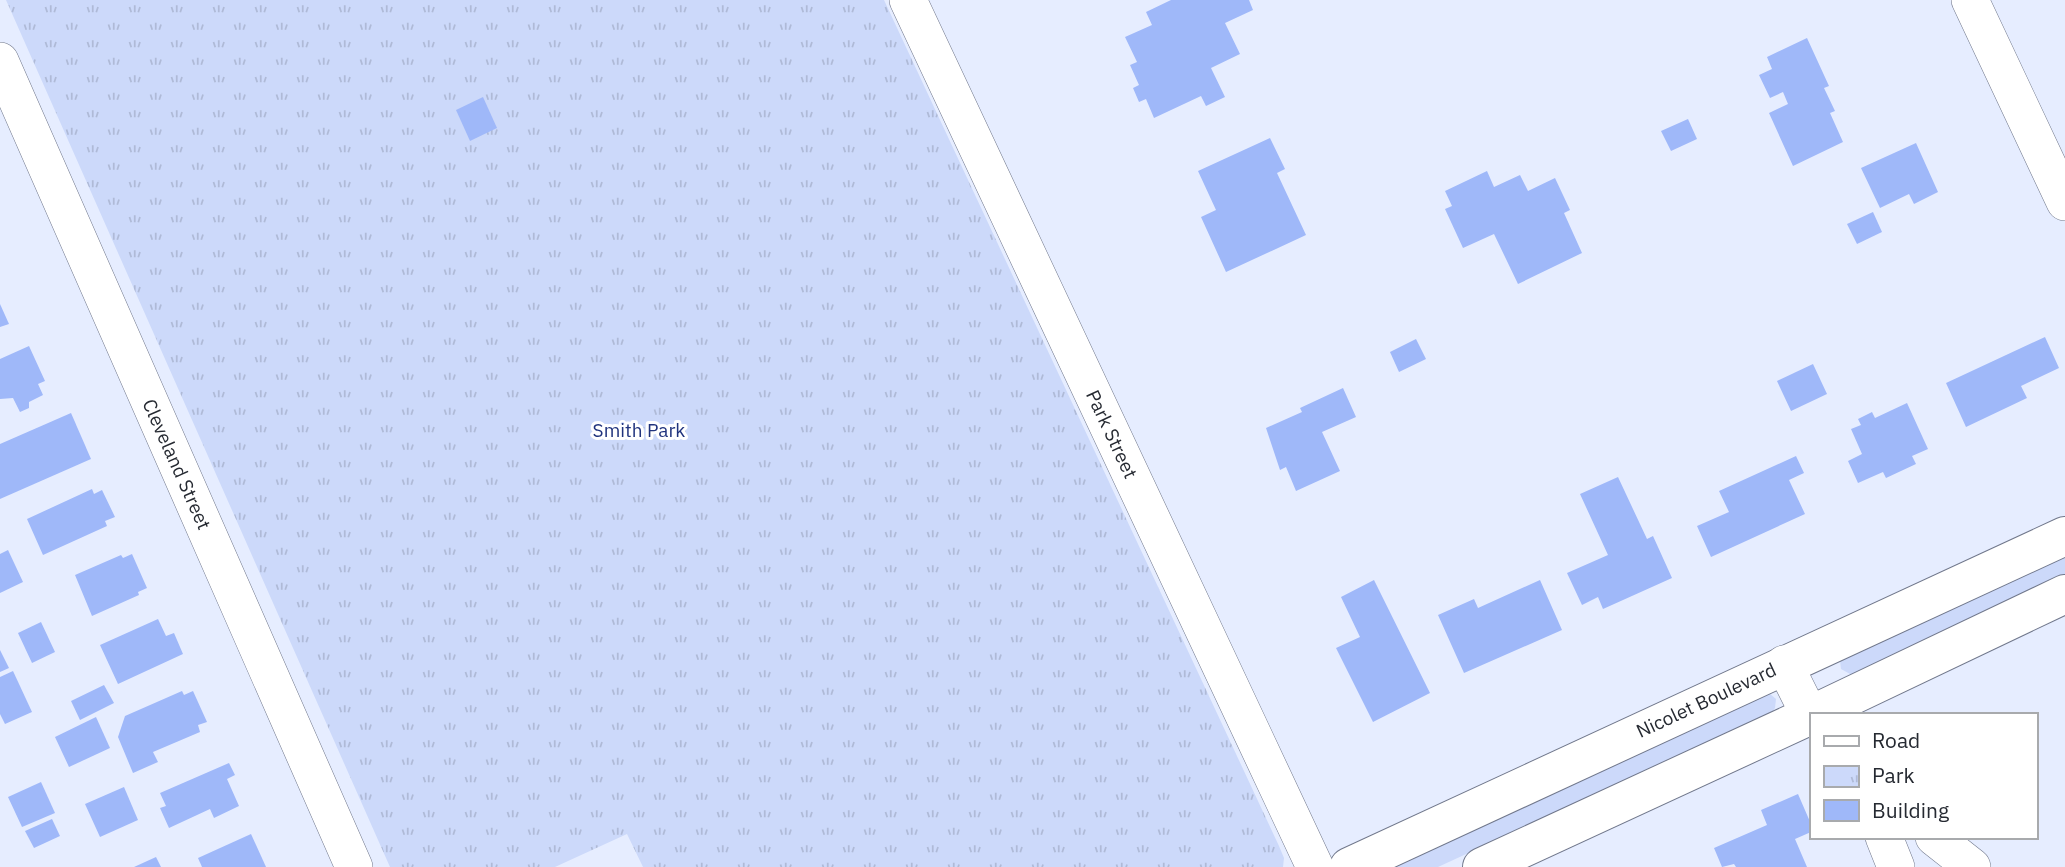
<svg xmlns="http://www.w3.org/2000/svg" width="2065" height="867" viewBox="0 0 2065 867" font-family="'IBM Plex Sans',sans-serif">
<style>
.grass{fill:#ccd9fa}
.park{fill:url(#park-tufts)}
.building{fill:#9fb8f9}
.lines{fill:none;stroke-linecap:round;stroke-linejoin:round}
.street-casing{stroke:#71788c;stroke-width:38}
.secondary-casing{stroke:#71788c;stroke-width:40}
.street{stroke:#fff;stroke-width:37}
.secondary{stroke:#fff;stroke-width:38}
.labels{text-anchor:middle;stroke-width:6;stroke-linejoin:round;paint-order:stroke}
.park-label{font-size:19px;fill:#20337d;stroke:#fff}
.street-label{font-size:19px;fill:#262a32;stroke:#fff}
</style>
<defs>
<pattern id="park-tufts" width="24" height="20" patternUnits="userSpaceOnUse" patternTransform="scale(1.75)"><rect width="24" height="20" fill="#ccd9fa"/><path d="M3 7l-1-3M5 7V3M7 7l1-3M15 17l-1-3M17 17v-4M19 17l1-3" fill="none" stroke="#afbad7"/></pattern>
</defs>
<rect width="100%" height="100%" fill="#e6edff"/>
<g class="grass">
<polygon points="2065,551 2065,577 1852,675 1841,669 1840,661"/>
<polygon points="1769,693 1776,699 1775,708 1771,714 1438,867 1383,867"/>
</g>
<polygon class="park" points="6,0 884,0 1279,846 1284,858 1283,867 643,867 627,834 555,867 390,867"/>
<g class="building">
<polygon points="1171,0 1249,0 1253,10 1225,23 1240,54 1211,68 1225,97 1206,106 1201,96 1154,118 1146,99 1139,102 1133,88 1139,85 1130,65 1137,62 1125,37 1152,25 1146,12"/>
<polygon points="1807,38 1829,86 1824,88 1835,111 1830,113 1843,142 1793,166 1769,113 1788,104 1783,92 1770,98 1759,75 1772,69 1767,57"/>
<polygon points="483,97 497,128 470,141 456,110"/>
<polygon points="1688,119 1697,139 1671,151 1661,131"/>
<polygon points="1270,138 1285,169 1277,173 1306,235 1226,272 1201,217 1216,210 1198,171"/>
<polygon points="1916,143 1938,192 1914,204 1909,194 1880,208 1861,168"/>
<polygon points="1487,171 1494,187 1520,175 1528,191 1555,178 1570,210 1564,213 1582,253 1518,284 1494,234 1463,248 1445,209 1452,206 1445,191"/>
<polygon points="1873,212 1882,232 1857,244 1847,224"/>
<polygon points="0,304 9,324 0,327"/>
<polygon points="2045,337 2059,368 2021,386 2027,398 1966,427 1946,383"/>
<polygon points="1416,339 1426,359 1399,372 1390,352"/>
<polygon points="29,346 45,381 38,384 43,395 29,402 29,408 20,412 13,398 0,399 0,359"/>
<polygon points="1813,364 1827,394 1791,411 1777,381"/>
<polygon points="1343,388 1356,417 1322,432 1340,471 1296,491 1286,467 1280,470 1266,428 1302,412 1300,408"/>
<polygon points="1907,403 1928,449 1912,456 1916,464 1886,478 1883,472 1858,483 1848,461 1862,454 1851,429 1861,425 1858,419 1872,412 1875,418"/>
<polygon points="71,413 91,459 0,499 0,444"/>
<polygon points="1796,456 1804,473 1789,480 1805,514 1711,557 1697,526 1729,512 1719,491"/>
<polygon points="1618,477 1647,539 1653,536 1672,578 1603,609 1598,597 1582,605 1567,573 1608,555 1580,494"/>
<polygon points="92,489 94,494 102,490 115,517 105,521 107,526 43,555 27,519"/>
<polygon points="8,550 23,582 0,593 0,554"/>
<polygon points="132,554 147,588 138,592 139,595 92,616 75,575 121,555 123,558"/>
<polygon points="1374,580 1430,693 1373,722 1336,648 1360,637 1341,597"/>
<polygon points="1540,580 1562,630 1464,673 1438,615 1474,599 1478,608"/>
<polygon points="158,619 166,636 174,633 183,654 118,684 100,645"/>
<polygon points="41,622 55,652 32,663 18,633"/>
<polygon points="0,650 9,668 0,672"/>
<polygon points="13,671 32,712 5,724 0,714 0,677"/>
<polygon points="104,685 114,703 80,720 71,701"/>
<polygon points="182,691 184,695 193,691 207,722 198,725 200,732 153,752 158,762 133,773 118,737 125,716"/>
<polygon points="96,717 110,748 69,767 55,737"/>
<polygon points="229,763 235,775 227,779 239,806 214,818 210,809 169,828 160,808 166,806 160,793"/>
<polygon points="41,782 55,813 22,827 8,797"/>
<polygon points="124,787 138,820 100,837 85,804"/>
<polygon points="1798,794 1811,824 1811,832 1795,839 1807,867 1736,867 1734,864 1722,867 1714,848 1767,825 1761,810"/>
<polygon points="52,819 60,836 34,848 25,831"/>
<polygon points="251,834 266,867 202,867 198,858"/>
<polygon points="156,857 161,867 134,867"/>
</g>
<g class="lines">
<g class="street-casing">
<g id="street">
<polyline points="908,0 1315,867"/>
<polyline points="1970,0 2065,202"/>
<polyline points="0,61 354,867"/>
<polyline points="1784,664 1811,718"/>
<polyline points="1884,837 1896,867"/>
<polyline points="1934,837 1972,867"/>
</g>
</g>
<g class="secondary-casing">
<g id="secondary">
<polyline points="1811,715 2065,594"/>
<polyline points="1349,867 2065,536"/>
<polyline points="1482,867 1811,715"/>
</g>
</g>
<use href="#street" class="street"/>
<use href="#secondary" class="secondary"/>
</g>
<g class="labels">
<g class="park-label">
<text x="639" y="437">Smith Park</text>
</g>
<g class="street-label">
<text transform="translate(1112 434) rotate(65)" y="7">Park Street</text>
<text transform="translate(177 464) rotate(66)" y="7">Cleveland Street</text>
<text transform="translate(1706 700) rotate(-25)" y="7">Nicolet Boulevard</text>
</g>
</g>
<rect x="1810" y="713" width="228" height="126" fill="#ffffff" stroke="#a8aaad" stroke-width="2"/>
<rect x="1824" y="736" width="35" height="10" fill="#ffffff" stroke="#a8aaad" stroke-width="2"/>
<text x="1872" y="748" font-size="21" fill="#262a32">Road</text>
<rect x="1824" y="766" width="35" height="21" fill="url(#park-tufts)" stroke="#a8aaad" stroke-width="2"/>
<text x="1872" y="783" font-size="21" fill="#262a32">Park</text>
<rect x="1824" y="800" width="35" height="21" fill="#9fb8f9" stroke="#a8aaad" stroke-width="2"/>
<text x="1872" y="818" font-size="21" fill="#262a32">Building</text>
</svg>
